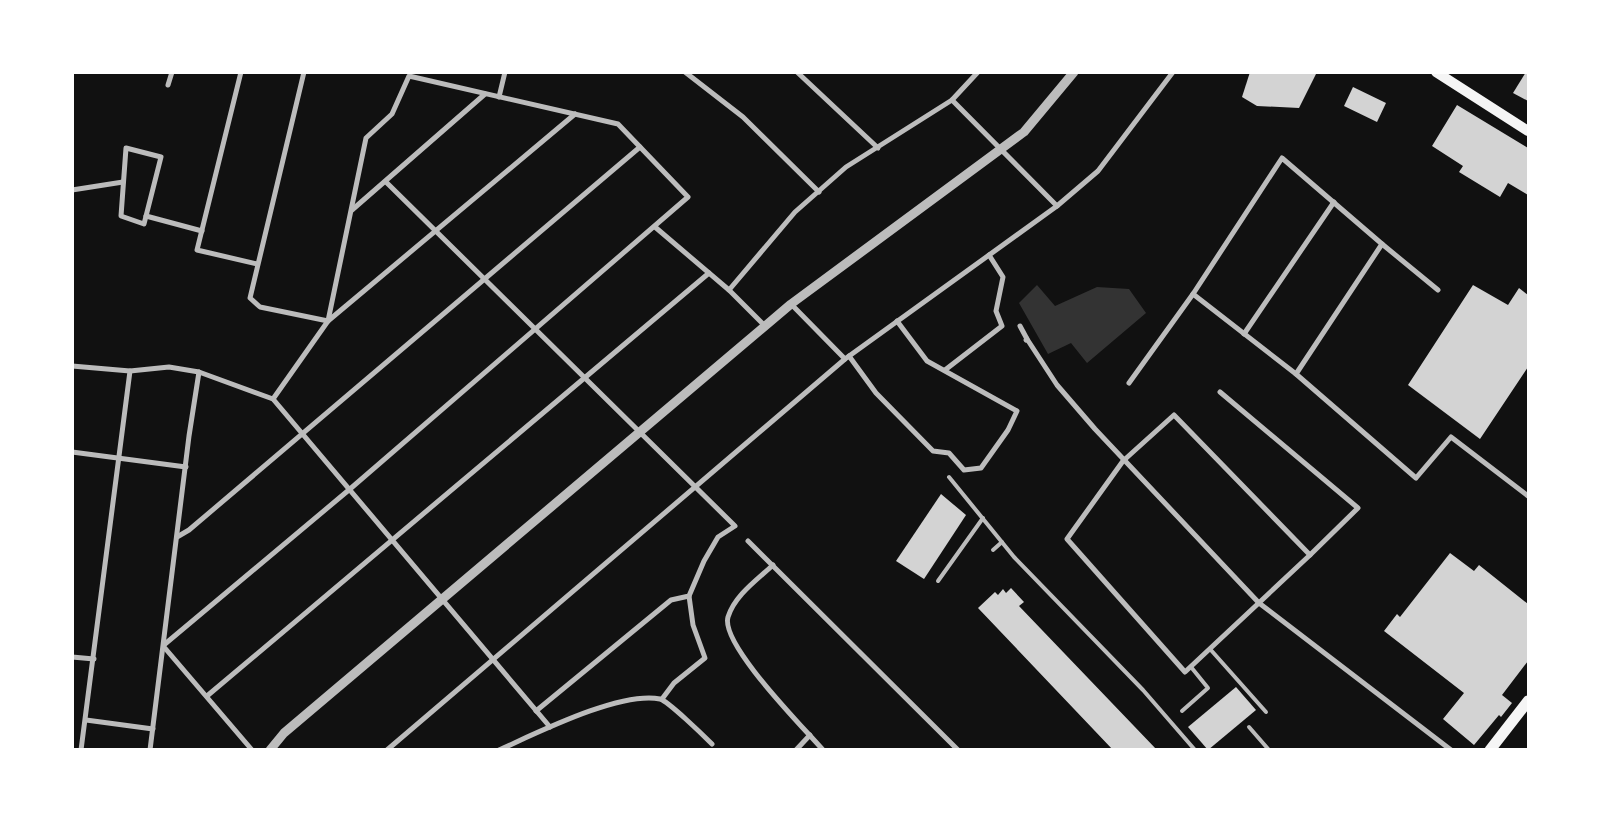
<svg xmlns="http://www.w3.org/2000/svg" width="1601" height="822" viewBox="0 0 1601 822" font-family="Montserrat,sans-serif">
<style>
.water{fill:#333}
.building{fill:#d3d3d3}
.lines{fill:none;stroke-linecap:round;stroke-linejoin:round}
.service{stroke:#bcbcbc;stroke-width:4}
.minor{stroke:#bcbcbc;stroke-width:5}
.tertiary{stroke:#bcbcbc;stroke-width:9}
.secondary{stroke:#f5f5f5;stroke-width:10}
.primary{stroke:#f5f5f5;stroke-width:11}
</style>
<rect width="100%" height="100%" fill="#111"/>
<polygon class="water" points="1037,285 1055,306 1097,287 1129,289 1146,313 1087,363 1071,343 1048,354 1019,303"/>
<g class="building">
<polygon points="1250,72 1317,72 1299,108 1257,106 1242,97"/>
<polygon points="1526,72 1528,72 1528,101 1513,93"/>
<polygon points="1353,87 1386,103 1377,122 1344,106"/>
<polygon points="1457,105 1528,148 1528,195 1508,183 1500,197 1459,172 1463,166 1432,146"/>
<polygon points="1473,285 1508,305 1519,288 1528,295 1528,367 1480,439 1408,385"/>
<polygon points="941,494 966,515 924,579 896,561"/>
<polygon points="1450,553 1474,571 1479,565 1528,604 1528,661 1502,695 1512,703 1501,717 1499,715 1474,745 1443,719 1464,693 1384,631 1397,614 1400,617"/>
<polygon points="1011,588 1024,602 1019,606 1157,750 1113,750 978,608 995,592 998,595 1003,589 1006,593"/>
<polygon points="1236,687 1256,710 1208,750 1188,727"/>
</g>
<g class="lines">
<g class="service">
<polyline points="949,477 1014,557 1143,690 1195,750"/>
<polyline points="993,550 1002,542"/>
<polyline points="938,581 983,518"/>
<polyline points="1210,649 1266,712"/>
<polyline points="1182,711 1208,688 1191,667"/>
<polyline points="1249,727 1269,750"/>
</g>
<g class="minor">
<polyline points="241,72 197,250 257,264"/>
<polyline points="304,72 250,298 260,307 328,321 575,114"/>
<polyline points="685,72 743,117 819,192"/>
<polyline points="797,72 878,148"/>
<polyline points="168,85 172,72"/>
<polyline points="499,97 505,72"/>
<polyline points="952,100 1057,206"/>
<polygon points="126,148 161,157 144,224 121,216"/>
<polyline points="386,182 735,526 718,537 704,561 689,596 671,600 536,711"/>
<polyline points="72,190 123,182"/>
<polyline points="352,210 485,94"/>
<polyline points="146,216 202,231"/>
<polyline points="655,227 729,290 765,326"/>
<polyline points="1382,244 1438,290"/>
<polyline points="729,290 795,212 846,167 952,100 978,72"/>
<polyline points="1193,294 1296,374 1416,478 1451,437 1528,496"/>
<polyline points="791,304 845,359"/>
<polyline points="1020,326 1027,339 1026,340"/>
<polyline points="1244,334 1334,202"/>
<polyline points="1027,339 1057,385 1095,429 1259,603 1451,750"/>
<polyline points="849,356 876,393 933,451 949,453 964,470 981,468 1008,430 1017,411 927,361 897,321"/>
<polyline points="72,366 130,371 169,367 199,372 273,399 550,727"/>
<polyline points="945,370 1002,326 996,311 1003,277 989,255"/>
<polyline points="1129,383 1193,294 1282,158 1382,244 1296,374"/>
<polyline points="1220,392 1358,508 1310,555"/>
<polygon points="1174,415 1310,555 1185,672 1067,539 1123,461"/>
<polyline points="72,452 186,467"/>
<polyline points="177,537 189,530 640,147"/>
<polyline points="748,541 958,750"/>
<path d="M773,565C757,580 735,595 728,617C720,644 804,728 823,750"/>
<polyline points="165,644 350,489 688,197 618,124 409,76 392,114 366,138 328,321 273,399"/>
<polyline points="164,647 252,750"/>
<polyline points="72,657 94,659"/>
<polyline points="207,696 709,273"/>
<polyline points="662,699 674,683 705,658 693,625 689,596"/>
<polyline points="86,720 153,729"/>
<polyline points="81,750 130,371"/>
<polyline points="150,750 189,436 199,372"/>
<polyline points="387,750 845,359 1057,206 1098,171 1173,72"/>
<path d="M499,750C537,733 620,691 660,699C668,701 704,736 712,744"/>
<polyline points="796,750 810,735"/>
</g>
<polyline class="tertiary" points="270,750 284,733 791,304 1024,132 1074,72"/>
<polyline class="secondary" points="1436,72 1528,131"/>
<polyline class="primary" points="1490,750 1528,701"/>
</g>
<rect width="1601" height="822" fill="none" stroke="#ffffff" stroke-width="148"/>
</svg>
